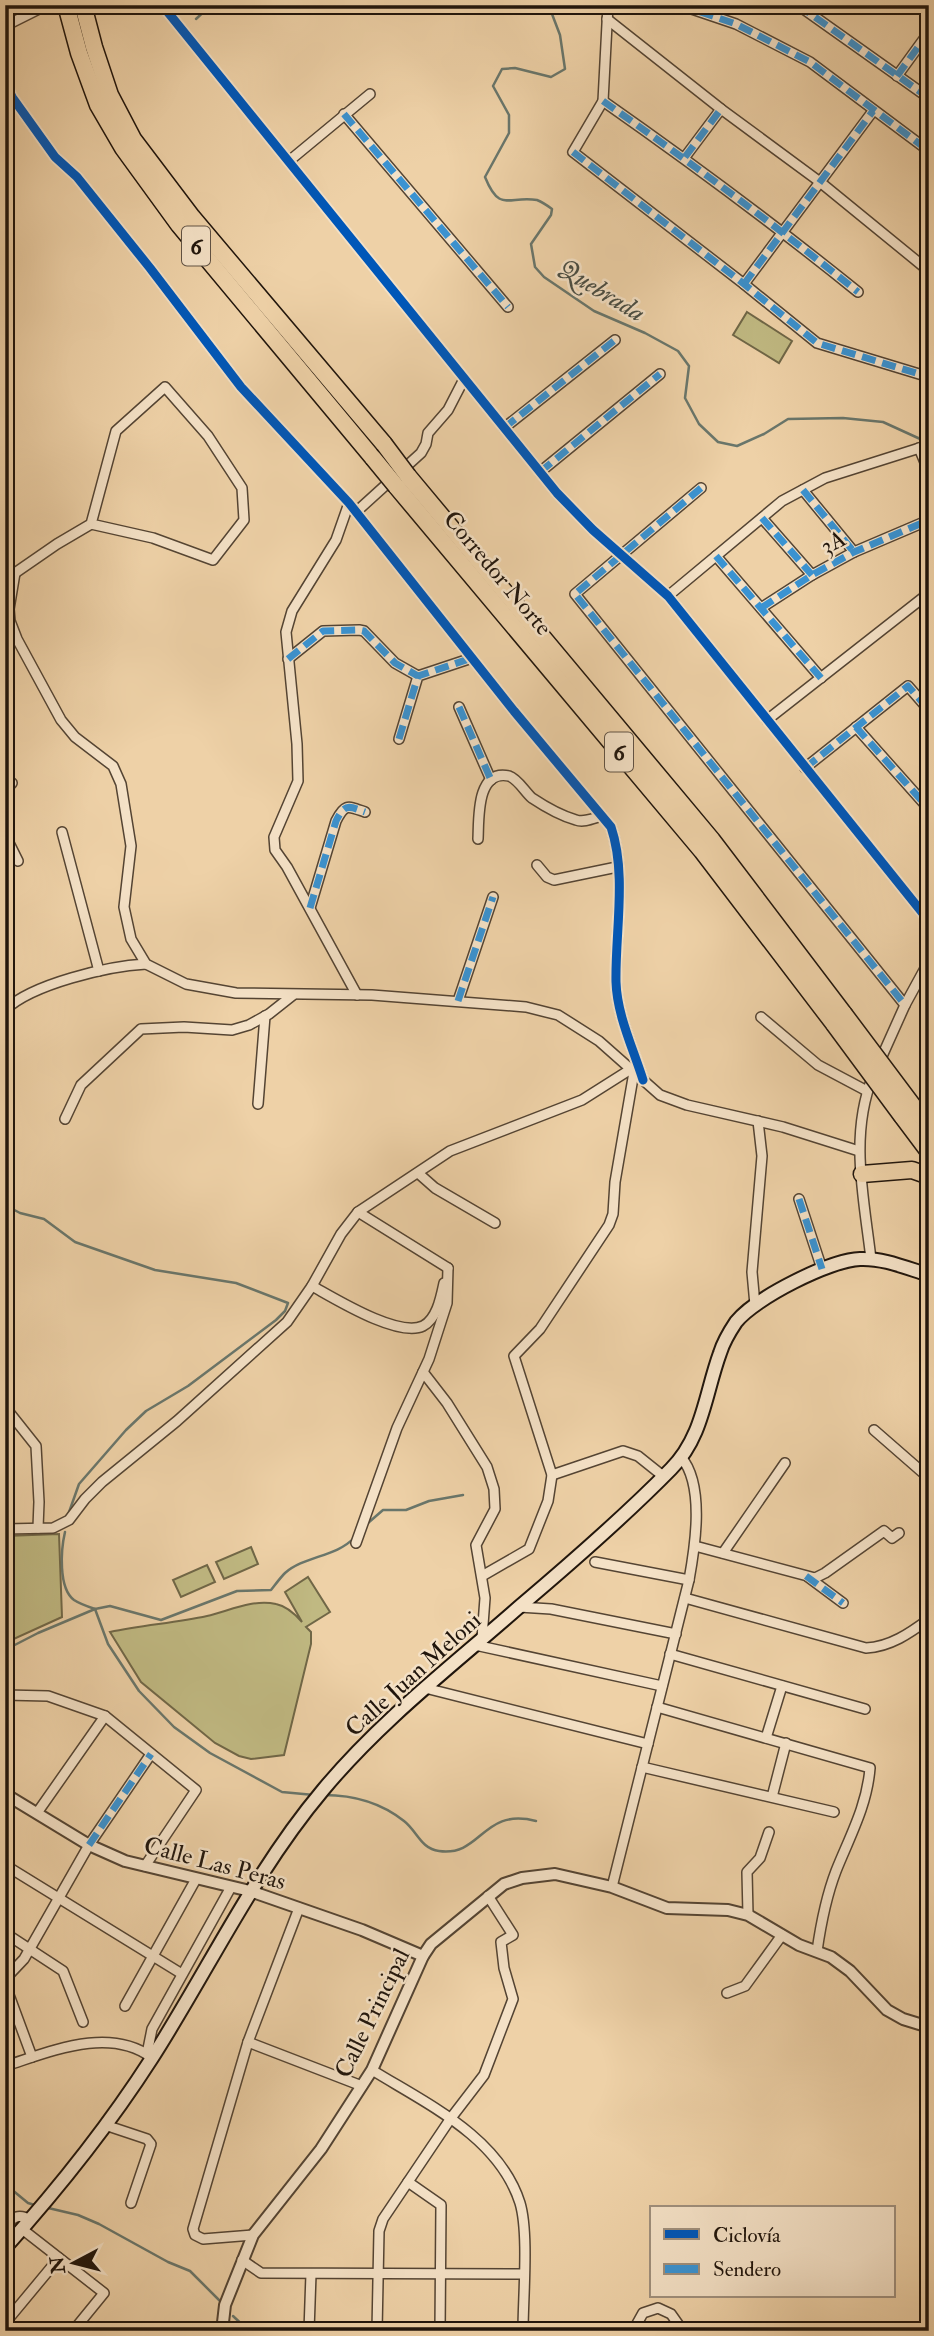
<svg xmlns="http://www.w3.org/2000/svg" width="934" height="2336" viewBox="0 0 934 2336" font-family="'IM FELL Double Pica',serif">
<style>
.green{fill:#c0b982;stroke:#706747;stroke-width:2}
.lines{fill:none;stroke-linecap:round;stroke-linejoin:round}
.stream{stroke:#69766b;stroke-width:2.5}
.minor-casing{stroke:#544433;stroke-width:12}
.tertiary-casing{stroke:#544433;stroke-width:14}
.secondary-casing{stroke:#20150c;stroke-width:16}
.motorway-casing{stroke:#20150c;stroke-width:19}
.minor{stroke:#f4e1c6;stroke-width:9}
.tertiary{stroke:#f4e1c6;stroke-width:10}
.secondary{stroke:#f4e1c6;stroke-width:12}
.motorway{stroke:#eed1a7;stroke-width:16}
.motorway-bridge-casing{stroke:#20150c;stroke-width:19;stroke-linecap:butt}
.motorway-bridge{stroke:#eed1a7;stroke-width:16}
.quiet{stroke:#3a93d2;stroke-width:7;stroke-dasharray:14 7;stroke-linecap:butt}
.cycleway-casing{stroke:#f4e1c6;stroke-width:13}
.cycleway{stroke:#0057b8;stroke-width:9}
.labels{text-anchor:middle;stroke-width:5;stroke-linejoin:round;paint-order:stroke}
.shield{fill:#f4e1c6;stroke:#605244;stroke-width:2}
.shield-label{font-size:23px;font-weight:bold;fill:#20150c}
.street-label{font-size:24px;fill:#20150c;stroke:#f4e1c6}
.water-label{font-size:26px;font-style:italic;fill:#4a4e44;stroke:#f4e1c6}
</style>
<rect width="100%" height="100%" fill="#eed1a7"/>
<filter id="stains"><feTurbulence type="fractalNoise" baseFrequency=".00286" numOctaves="4"/><feColorMatrix values="0 0 0 0 .2 0 0 0 0 .09 0 0 0 0 .02 0 0 0 .5 -.17"/></filter>
<radialGradient id="worn" r=".72"><stop offset=".6" stop-color="#630" stop-opacity="0"/><stop offset="1" stop-color="#630" stop-opacity=".3"/></radialGradient>
<g class="green">
<polygon points="747,312 792,341 779,363 733,335"/>
<polygon points="59,1534 62,1617 5,1643 5,1536"/>
<polygon points="251,1547 258,1564 224,1579 216,1562"/>
<polygon points="207,1565 215,1582 181,1597 173,1580"/>
<path d="M308,1577L330,1612L306,1627L311,1632V1644L284,1755L251,1759L239,1756L215,1743L141,1682L110,1632C142,1625 175,1623 207,1616C229,1611 252,1599 276,1604C287,1606 295,1614 302,1622L285,1592Z"/>
</g>
<g class="lines">
<g class="stream">
<path d="M552,5V14L560,35L565,69L551,77L515,68L502,69L493,86L509,115V133L485,177C500,214 509,195 537,200C542,202 548,206 552,209L551,215L531,244L535,267L544,277L594,311L645,333L678,351L689,366L685,398L699,424L718,442L737,446L764,434L788,419L843,418L883,422L929,443"/>
<polyline points="196,19 211,5"/>
<polyline points="5,1205 20,1213 44,1219 75,1242 155,1270 236,1283 288,1303 285,1311 276,1320 188,1386 146,1411 126,1430 79,1484 68,1515"/>
<polyline points="368,1523 383,1510 406,1510 429,1501 463,1495"/>
<path d="M65,1532C61,1549 58,1588 74,1600C80,1604 89,1607 95,1609"/>
<polyline points="95,1609 108,1644 139,1691 174,1727 210,1753 282,1792 314,1795"/>
<path d="M5,1650L38,1633L95,1609L110,1606L161,1620L237,1591L271,1590C275,1585 280,1578 285,1573C304,1556 336,1557 354,1538"/>
<path d="M324,1795C354,1795 380,1802 404,1821C417,1831 421,1849 439,1851C482,1857 482,1807 536,1821"/>
<polyline points="5,2184 28,2203 38,2206"/>
<polyline points="44,2207 78,2215 99,2224 168,2262 190,2271 220,2301"/>
<polyline points="233,2316 249,2331"/>
</g>
<g class="minor-casing">
<g id="minor">
<polyline points="162,5 557,493 593,530 668,596 929,921"/>
<polyline points="608,5 603,101 573,152 744,284 817,343 929,377"/>
<polyline points="680,5 736,24 810,62 929,151"/>
<polyline points="798,5 929,98"/>
<polyline points="607,19 721,109 820,182 929,271"/>
<polyline points="5,26 39,9 40,5"/>
<polyline points="897,76 929,32"/>
<path d="M5,82L12,97L55,157L77,177L150,268L241,387L349,503L514,711L611,827C627,874 615,933 616,982C617,1015 633,1048 643,1080"/>
<path d="M603,101C690,162 775,225 858,292"/>
<polyline points="344,114 508,307"/>
<polyline points="685,157 721,109"/>
<polyline points="289,161 370,94"/>
<polyline points="744,284 873,111"/>
<polyline points="504,428 615,340"/>
<polyline points="919,448 929,472"/>
<polyline points="540,472 660,374"/>
<polyline points="701,488 575,594 905,1005"/>
<polyline points="803,490 854,552"/>
<polyline points="349,503 336,540 292,611 286,632 297,744 298,781 274,837 275,850 287,867 357,995"/>
<polyline points="356,512 421,453 426,444 428,433 448,410 464,379"/>
<polyline points="762,518 812,575"/>
<polyline points="716,556 821,678"/>
<polyline points="5,573 15,573 57,544 91,524 153,538 213,560 244,520 242,488 208,436 165,387 116,431 91,524"/>
<polyline points="15,573 9,609 10,621 17,639 61,720 75,737 113,766 121,784 131,846 124,907 131,939 146,964 186,984 236,993 372,995 526,1007 558,1015 599,1041 660,1095 687,1105 783,1127 859,1151"/>
<polyline points="668,596 782,501 825,478 929,445"/>
<polyline points="761,608 812,575 854,552 929,520"/>
<polyline points="288,659 323,631 359,630 364,631 395,663 418,676"/>
<polyline points="459,707 491,780"/>
<polyline points="767,720 929,593"/>
<polyline points="856,727 929,809"/>
<polyline points="399,739 418,676 472,658"/>
<polyline points="805,768 908,686 929,710"/>
<polyline points="5,791 12,783"/>
<polyline points="62,832 99,971"/>
<polyline points="5,835 18,861"/>
<path d="M478,839C479,819 476,769 509,776C518,779 525,792 532,798C544,806 562,816 576,820C584,823 594,818 602,816"/>
<polyline points="537,865 547,877 554,880 617,867"/>
<path d="M310,908L336,821C345,803 348,806 365,812"/>
<polyline points="458,1001 493,897"/>
<path d="M5,1010C32,984 108,966 146,964"/>
<polyline points="761,1017 818,1065 867,1091"/>
<polyline points="879,1063 905,1005 929,961"/>
<polyline points="258,1104 265,1016"/>
<polyline points="65,1119 81,1085 141,1029 184,1027 232,1030 249,1025 269,1014 293,995"/>
<polyline points="418,1173 435,1188 495,1223"/>
<polyline points="799,1199 822,1269"/>
<polyline points="358,1212 448,1268"/>
<path d="M871,1259C864,1198 849,1135 873,1076"/>
<path d="M312,1286C334,1298 398,1338 423,1326C437,1319 441,1297 444,1283"/>
<polyline points="755,1305 752,1272 762,1156 758,1121"/>
<polyline points="423,1372 447,1403 487,1467 494,1489 495,1509 476,1545 485,1598 482,1638"/>
<polyline points="5,1407 36,1446 39,1502 38,1528"/>
<polyline points="874,1430 929,1478"/>
<polyline points="552,1475 623,1451 638,1456 663,1476"/>
<polyline points="5,1529 53,1528 69,1520 85,1499 102,1482 177,1421 287,1322 312,1286 341,1234 358,1212 450,1151 582,1100 631,1069"/>
<polyline points="356,1543 397,1428 429,1359 447,1303 448,1268"/>
<polyline points="695,1546 815,1578 825,1573 884,1531 892,1538 899,1533"/>
<polyline points="723,1553 785,1463"/>
<polyline points="595,1562 689,1580"/>
<polyline points="482,1576 529,1549 548,1501 552,1475 514,1356 540,1329 609,1225 613,1214 615,1182 634,1072"/>
<polyline points="808,1577 843,1603"/>
<path d="M685,1598L866,1648C890,1647 910,1633 929,1619"/>
<polyline points="519,1607 551,1609 676,1634"/>
<polyline points="475,1645 662,1686"/>
<polyline points="670,1654 865,1709"/>
<polyline points="425,1688 648,1744"/>
<polyline points="5,1695 48,1696 105,1716 196,1790 145,1866"/>
<path d="M657,1707L870,1768C867,1806 850,1836 836,1871C826,1897 821,1923 817,1951"/>
<polyline points="766,1738 782,1686"/>
<polyline points="642,1767 834,1812"/>
<polyline points="772,1797 786,1743"/>
<polyline points="37,1813 105,1716"/>
<polyline points="5,1865 182,1974"/>
<path d="M612,1887L689,1580C695,1547 705,1485 681,1457"/>
<polyline points="748,1915 747,1872 760,1858 769,1832"/>
<polyline points="5,1933 63,1971 83,2022"/>
<polyline points="5,1979 24,1959 89,1845 151,1754"/>
<polyline points="5,1984 32,2057"/>
<polyline points="727,1993 745,1986 782,1935"/>
<polyline points="125,2006 196,1879"/>
<polyline points="248,2042 362,2086"/>
<polyline points="147,2054 152,2029 231,1887"/>
<path d="M5,2066C50,2052 108,2026 151,2057"/>
<path d="M372,2070C427,2104 499,2137 520,2203C529,2233 523,2297 523,2331"/>
<polyline points="105,2125 147,2139 151,2144 131,2203"/>
<polyline points="408,2182 441,2205 440,2331"/>
<path d="M5,2226C13,2217 19,2213 30,2220"/>
<polyline points="22,2229 104,2293 73,2331"/>
<polyline points="253,2235 203,2239 195,2235 193,2229 248,2042 299,1908"/>
<polyline points="242,2260 261,2273 524,2274"/>
<polyline points="5,2323 59,2258"/>
<polyline points="309,2331 311,2274"/>
<polyline points="377,2331 379,2231 383,2219 451,2118 484,2075 513,1999 504,1968 501,1942 513,1935 488,1896"/>
<polyline points="633,2331 643,2313 658,2308 671,2314 683,2331"/>
</g>
</g>
<g class="tertiary-casing">
<g id="tertiary">
<polyline points="5,1794 89,1845 125,1861 250,1891 362,1930 423,1956"/>
<polyline points="222,2331 225,2305 253,2235 321,2149 372,2070 423,1956 431,1944 504,1884 522,1878 555,1874 612,1887 667,1908 728,1910 748,1915 799,1945 831,1957 850,1971 887,2010 903,2019 929,2027"/>
</g>
</g>
<g class="secondary-casing">
<path id="secondary" d="M5,2248C58,2189 109,2125 152,2058C209,1969 254,1872 323,1790C380,1721 452,1666 519,1607C571,1563 623,1518 671,1469C703,1437 705,1394 720,1353C723,1343 730,1331 736,1322C755,1298 830,1260 860,1259C884,1258 906,1268 929,1275"/>
</g>
<g class="motorway-casing">
<g id="motorway">
<polyline points="66,5 79,53 98,105 123,148 179,225 373,458"/>
<polyline points="83,5 94,47 110,95 133,139 192,217 384,444"/>
<polyline points="408,476 712,840 844,1014"/>
<polyline points="396,486 702,851 834,1024"/>
<polyline points="913,1106 929,1126"/>
<polyline points="902,1116 929,1152"/>
<polyline points="862,1174 912,1170 929,1176"/>
</g>
</g>
<use href="#minor" class="minor"/>
<use href="#tertiary" class="tertiary"/>
<use href="#secondary" class="secondary"/>
<use href="#motorway" class="motorway"/>
<g class="motorway-bridge-casing">
<g id="motorway-bridge">
<polyline points="384,444 408,476"/>
<polyline points="373,458 396,486"/>
<polyline points="844,1014 913,1106"/>
<polyline points="834,1024 902,1116"/>
</g>
</g>
<use href="#motorway-bridge" class="motorway-bridge"/>
<g class="quiet">
<polyline points="680,5 736,24 810,62 929,151"/>
<polyline points="798,5 929,98"/>
<polyline points="897,76 929,32"/>
<path d="M603,101C690,162 775,225 858,292"/>
<polyline points="344,114 508,307"/>
<polyline points="573,152 744,284 817,343 929,377"/>
<polyline points="685,157 721,109"/>
<polyline points="744,284 873,111"/>
<polyline points="504,428 615,340"/>
<polyline points="540,472 660,374"/>
<polyline points="701,488 575,594 905,1005"/>
<polyline points="803,490 854,552"/>
<polyline points="762,518 812,575"/>
<polyline points="716,556 821,678"/>
<polyline points="761,608 812,575 854,552 929,520"/>
<polyline points="288,659 323,631 359,630 364,631 395,663 418,676"/>
<polyline points="459,707 491,780"/>
<polyline points="856,727 929,809"/>
<polyline points="399,739 418,676 472,658"/>
<polyline points="805,768 908,686 929,710"/>
<path d="M310,908L336,821C345,803 348,806 365,812"/>
<polyline points="458,1001 493,897"/>
<polyline points="799,1199 822,1269"/>
<polyline points="806,1576 843,1603"/>
<polyline points="89,1845 151,1754"/>
</g>
<g class="cycleway-casing">
<g id="cycleway">
<polyline points="162,5 557,493 593,530 668,596 929,921"/>
<path d="M5,82L12,97L55,157L77,177L150,268L241,387L349,503L514,711L611,827C627,874 615,933 616,982C617,1015 633,1048 643,1080"/>
</g>
</g>
<use href="#cycleway" class="cycleway"/>
</g>
<g class="labels">
<g class="shield">
<rect x="182" y="226.5" width="28" height="39" rx="5"/>
<rect x="605" y="732.5" width="28" height="39" rx="5"/>
</g>
<g class="shield-label">
<text x="196" y="254">6</text>
<text x="619" y="760">6</text>
</g>
<g class="street-label">
<text transform="translate(833 542) rotate(-27)" y="8">3A</text>
<text transform="translate(498 573) rotate(50)" y="8">Corredor Norte</text>
<text transform="translate(413 1674) rotate(-42)" y="8">Calle Juan Meloni</text>
<text transform="translate(215 1863) rotate(15)" y="8">Calle Las Peras</text>
<text transform="translate(372 2013) rotate(-64)" y="8">Calle Principal</text>
</g>
<g class="water-label">
<text transform="translate(602 290) rotate(31)" y="9">Quebrada</text>
</g>
</g>
<rect width="934" height="2336" fill="none" stroke="#eed1a7" stroke-width="28"/>
<rect x="7" y="7" width="920" height="2322" fill="none" stroke="#20150c" stroke-width="3.5"/>
<rect x="14" y="14" width="906" height="2308" fill="none" stroke="#20150c" stroke-width="2"/>
<rect x="650" y="2206" width="245" height="91" fill="#f4e1c6" stroke="#9f8f7c" stroke-width="2"/>
<rect x="664" y="2229" width="35" height="10" fill="#0057b8" stroke="#9f8f7c" stroke-width="2"/>
<text x="713" y="2242" font-size="21" fill="#20150c">Ciclovía</text>
<rect x="664" y="2264" width="35" height="10" fill="#3a93d2" stroke="#9f8f7c" stroke-width="2"/>
<text x="713" y="2276" font-size="21" fill="#20150c">Sendero</text>
<g transform="translate(74 2263) rotate(263)" stroke="#f4e1c6" stroke-width="5" paint-order="stroke">
<path d="M0-5L12 26L0 18L-12 26Z" fill="#20150c"/>
<text y="-10" font-size="19" font-weight="bold" text-anchor="middle" fill="#20150c">N</text>
</g>
<rect width="100%" height="100%" filter="url(#stains)"/>
<rect width="100%" height="100%" fill="url(#worn)"/>
</svg>
